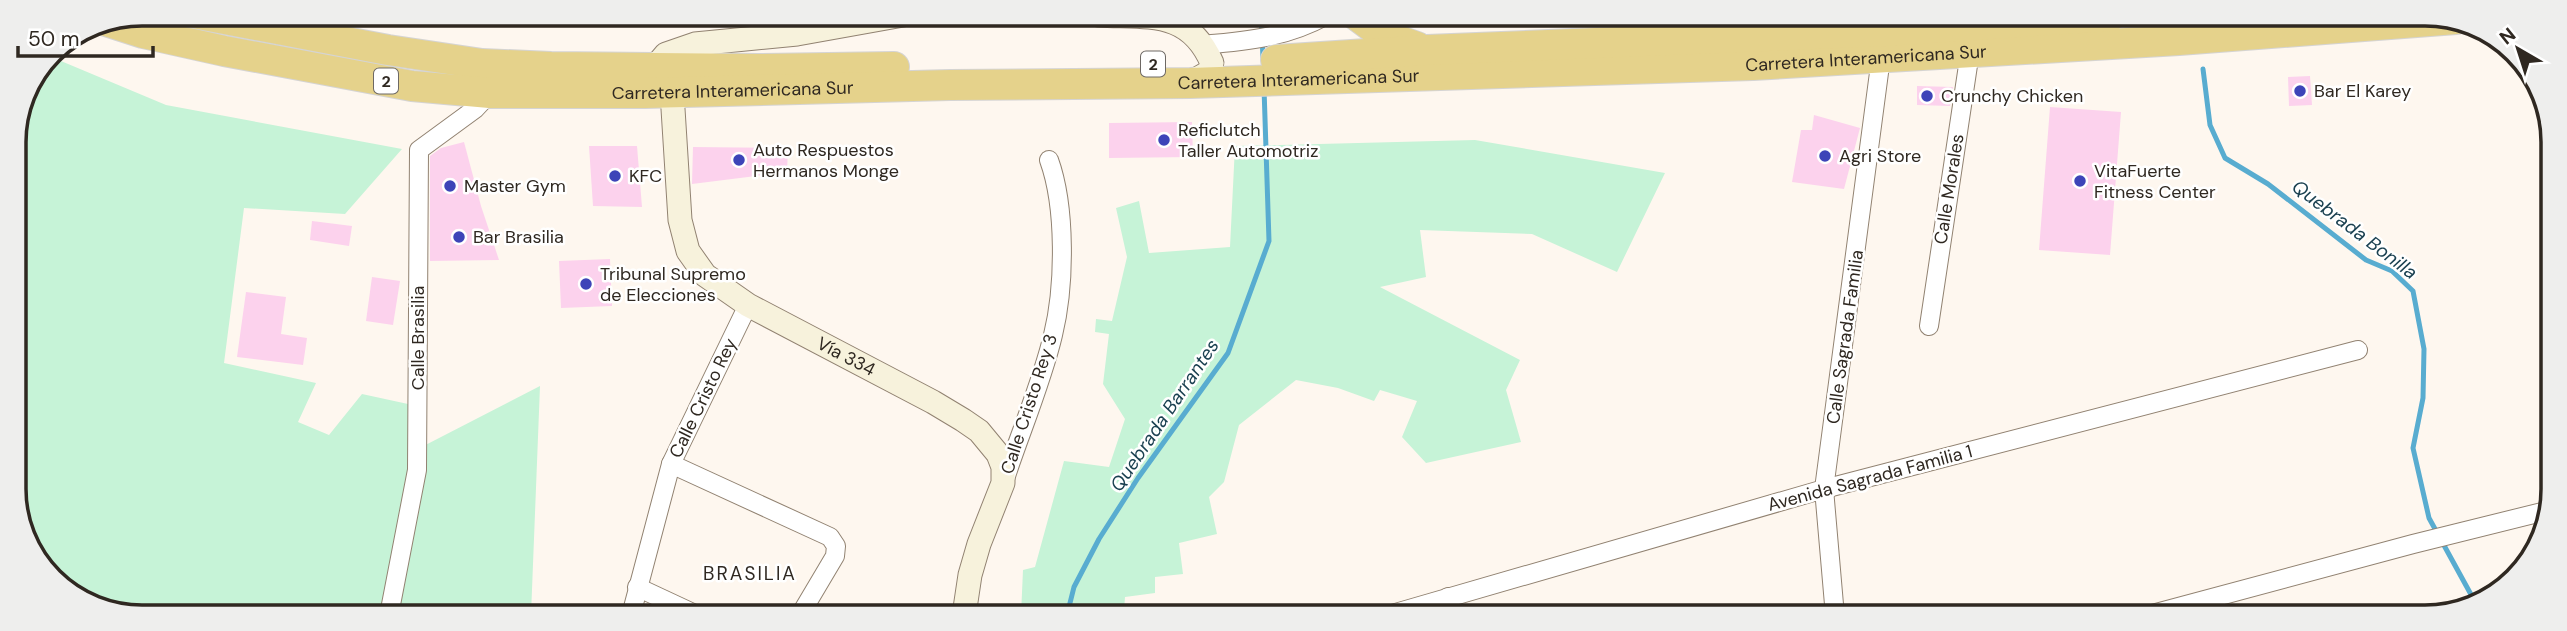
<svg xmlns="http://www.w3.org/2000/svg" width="2567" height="631" viewBox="0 0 2567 631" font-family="'DM Sans',sans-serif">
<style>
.green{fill:#c6f3d7}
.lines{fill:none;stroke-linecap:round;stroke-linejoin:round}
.stream{stroke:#58acd0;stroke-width:5}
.building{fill:#fcd2ed}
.street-casing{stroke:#918271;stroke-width:20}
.secondary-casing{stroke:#918271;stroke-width:25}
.highway-casing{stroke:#d5d4d3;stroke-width:32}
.street{stroke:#fff;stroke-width:18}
.secondary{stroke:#f7f2dc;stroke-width:23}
.highway{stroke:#e5d28b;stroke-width:30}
.poi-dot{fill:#3d44b8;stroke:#fff;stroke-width:2.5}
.labels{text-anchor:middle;stroke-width:5;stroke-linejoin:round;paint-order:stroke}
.shield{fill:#fff;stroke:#6d6864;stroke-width:2}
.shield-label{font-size:16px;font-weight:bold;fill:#2f2821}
.street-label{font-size:18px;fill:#2f2821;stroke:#fff}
.poi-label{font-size:18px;fill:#2f2821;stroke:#fff;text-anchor:start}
.water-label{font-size:19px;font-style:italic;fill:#1b4151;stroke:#fff}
.neighbourhood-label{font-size:19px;letter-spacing:2px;fill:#2f2821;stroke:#fff}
.rim{fill:none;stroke:#2f2821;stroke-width:3.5}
</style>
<rect width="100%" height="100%" fill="#fef7ef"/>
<g class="green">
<polygon points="49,56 166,105 402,149 345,214 244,208 224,363 316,383 298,422 329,435 362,394 408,404 408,454 540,386 531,615 204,611 203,615 117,614 52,580 17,514 14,134"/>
<polygon points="1475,140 1665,173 1617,272 1532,234 1420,230 1426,277 1380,287 1520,360 1506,390 1521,442 1426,463 1402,437 1417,401 1380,390 1374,401 1338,388 1296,380 1239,425 1224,482 1209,497 1217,534 1179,543 1183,574 1155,577 1155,593 1125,597 1124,611 1098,613 1098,615 1021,615 1023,570 1035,567 1064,461 1109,467 1125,419 1103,384 1109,334 1095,332 1096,319 1112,321 1127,257 1116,208 1139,201 1149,253 1230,247 1235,146"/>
</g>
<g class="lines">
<g class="stream">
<polyline points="1261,15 1263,58"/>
<polyline points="2203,69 2210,125 2225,158 2268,184 2366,260 2392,271 2413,291 2424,349 2423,398 2413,448 2429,518 2474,600"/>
<polyline points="1067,615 1074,587 1099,539 1138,478 1228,353 1269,241 1264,88"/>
</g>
</g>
<g class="building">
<polygon points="2310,76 2312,105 2289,106 2288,77"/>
<polygon points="1917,86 1953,87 1950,106 1917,105"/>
<polygon points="2050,107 2121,112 2110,255 2039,250"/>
<polygon points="1814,115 1860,128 1844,189 1792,182 1801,130 1812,130"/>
<polygon points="1192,122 1193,157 1109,158 1109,123"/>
<polygon points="464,142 481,206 499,260 430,261 430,156 441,148"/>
<polygon points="589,146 637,146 642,207 593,206"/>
<polygon points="693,147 788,148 787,172 692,184"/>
<polygon points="312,221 352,226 349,246 310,240"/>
<polygon points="610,259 612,306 561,308 559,261"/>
<polygon points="372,277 400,281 393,325 366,321"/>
<polygon points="246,292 286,297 281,334 307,338 303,365 237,357"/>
</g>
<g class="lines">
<g class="street-casing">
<g id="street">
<path d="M1204,45C1250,40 1285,38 1327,15"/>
<polyline points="1929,326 1970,52"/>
<polyline points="671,464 830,537 836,546 835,556 800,615"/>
<path d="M1005,479C1020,433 1042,382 1053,335C1065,286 1066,207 1049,160"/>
<polyline points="637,587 697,615"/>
<polyline points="1448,597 1452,616"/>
<polyline points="389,615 417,470 419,150 475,109 490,93"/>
<polyline points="631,615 671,464 748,305"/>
<polyline points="1385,616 1824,489 2358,350"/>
<polyline points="1835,616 1824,489 1882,50"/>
<polyline points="2145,616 2413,544 2550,510"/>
</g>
</g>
<g class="secondary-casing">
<g id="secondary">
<path d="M1098,15C1148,18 1189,9 1212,63L1209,72L1190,83"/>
<polyline points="654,68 666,54 695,44 797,34 903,15"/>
<path id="s1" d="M672,93L680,220L688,251L705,275L748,305L933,402L963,420L979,431L998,454L1003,467V483L979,544L970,575L964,615"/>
</g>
</g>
<g class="highway-casing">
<g id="highway">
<polyline points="199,14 388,50 482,64 551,67 758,69 894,67"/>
<polyline points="1356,15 1383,35 1417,47"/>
<path id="s2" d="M106,21L143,33L224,51L412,86L490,93H645L950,85L1190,83L1753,65L2179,40L2456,19"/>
<polyline points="1276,60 1427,50 1886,31 2111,16"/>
</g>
</g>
<use href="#street" class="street"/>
<use href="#secondary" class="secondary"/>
<use href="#highway" class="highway"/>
</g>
<g class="poi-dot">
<circle cx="2300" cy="91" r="7"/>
<circle cx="1927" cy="96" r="7"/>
<circle cx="1164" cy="140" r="7"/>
<circle cx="1825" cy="156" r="7"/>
<circle cx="739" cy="160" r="7"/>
<circle cx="615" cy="176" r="7"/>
<circle cx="2080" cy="181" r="7"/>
<circle cx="450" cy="186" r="7"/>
<circle cx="459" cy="237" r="7"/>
<circle cx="586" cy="284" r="7"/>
</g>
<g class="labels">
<g class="shield">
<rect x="1141" y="51.5" width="24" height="25" rx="5"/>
<rect x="374" y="68.5" width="24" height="25" rx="5"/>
</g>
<g class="shield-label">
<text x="1153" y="70">2</text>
<text x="386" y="87">2</text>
</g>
<g class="street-label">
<text dy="6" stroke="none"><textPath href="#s2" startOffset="1768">Carretera Interamericana Sur</textPath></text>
<text dy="6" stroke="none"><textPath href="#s2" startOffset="1200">Carretera Interamericana Sur</textPath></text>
<text dy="6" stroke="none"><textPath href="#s2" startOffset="634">Carretera Interamericana Sur</textPath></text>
<text transform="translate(1949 189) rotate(-81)" y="6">Calle Morales</text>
<text transform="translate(1845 337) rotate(-82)" y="6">Calle Sagrada Familia</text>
<text transform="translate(418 338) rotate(-90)" y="6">Calle Brasilia</text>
<text dy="6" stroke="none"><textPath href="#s1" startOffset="352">Vía 334</textPath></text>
<text transform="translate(703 398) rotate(-64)" y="6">Calle Cristo Rey</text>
<text transform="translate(1029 404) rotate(-72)" y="6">Calle Cristo Rey 3</text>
<text transform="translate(1870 478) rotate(-15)" y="6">Avenida Sagrada Familia 1</text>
</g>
<g class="poi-label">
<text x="2314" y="97">Bar El Karey</text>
<text x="1941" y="102">Crunchy Chicken</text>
<text x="1178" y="136">Reficlutch<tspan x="1178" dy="21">Taller Automotriz</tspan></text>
<text x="753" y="156">Auto Respuestos<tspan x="753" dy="21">Hermanos Monge</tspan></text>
<text x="1839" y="162">Agri Store</text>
<text x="2094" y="177">VitaFuerte<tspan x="2094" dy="21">Fitness Center</tspan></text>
<text x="629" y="182">KFC</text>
<text x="464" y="192">Master Gym</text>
<text x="473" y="243">Bar Brasilia</text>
<text x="600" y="280">Tribunal Supremo<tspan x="600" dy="21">de Elecciones</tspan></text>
</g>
<g class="water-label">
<text transform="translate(2355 229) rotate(37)" y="7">Quebrada Bonilla</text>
<text transform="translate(1164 415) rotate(-56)" y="7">Quebrada Barrantes</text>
</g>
<g class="neighbourhood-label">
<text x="750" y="580">BRASILIA</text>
</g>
</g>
<path d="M0 0H2567V631H0ZM142 26H2425A116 116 0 0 1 2541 142V489A116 116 0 0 1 2425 605H142A116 116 0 0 1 26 489V142A116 116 0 0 1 142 26Z" fill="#eeeeed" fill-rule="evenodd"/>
<path class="rim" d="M142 26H2425A116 116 0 0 1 2541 142V489A116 116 0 0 1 2425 605H142A116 116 0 0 1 26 489V142A116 116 0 0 1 142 26Z"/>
<g transform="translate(2518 49) rotate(321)" stroke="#ffffff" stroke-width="5" paint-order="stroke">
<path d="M0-5L12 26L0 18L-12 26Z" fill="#2f2821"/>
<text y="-10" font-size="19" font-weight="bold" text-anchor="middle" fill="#2f2821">N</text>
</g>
<path d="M18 46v10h135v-10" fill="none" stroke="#2f2821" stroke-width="3.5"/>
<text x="28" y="46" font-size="21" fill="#2f2821" stroke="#ffffff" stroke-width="5" paint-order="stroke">50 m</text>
</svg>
